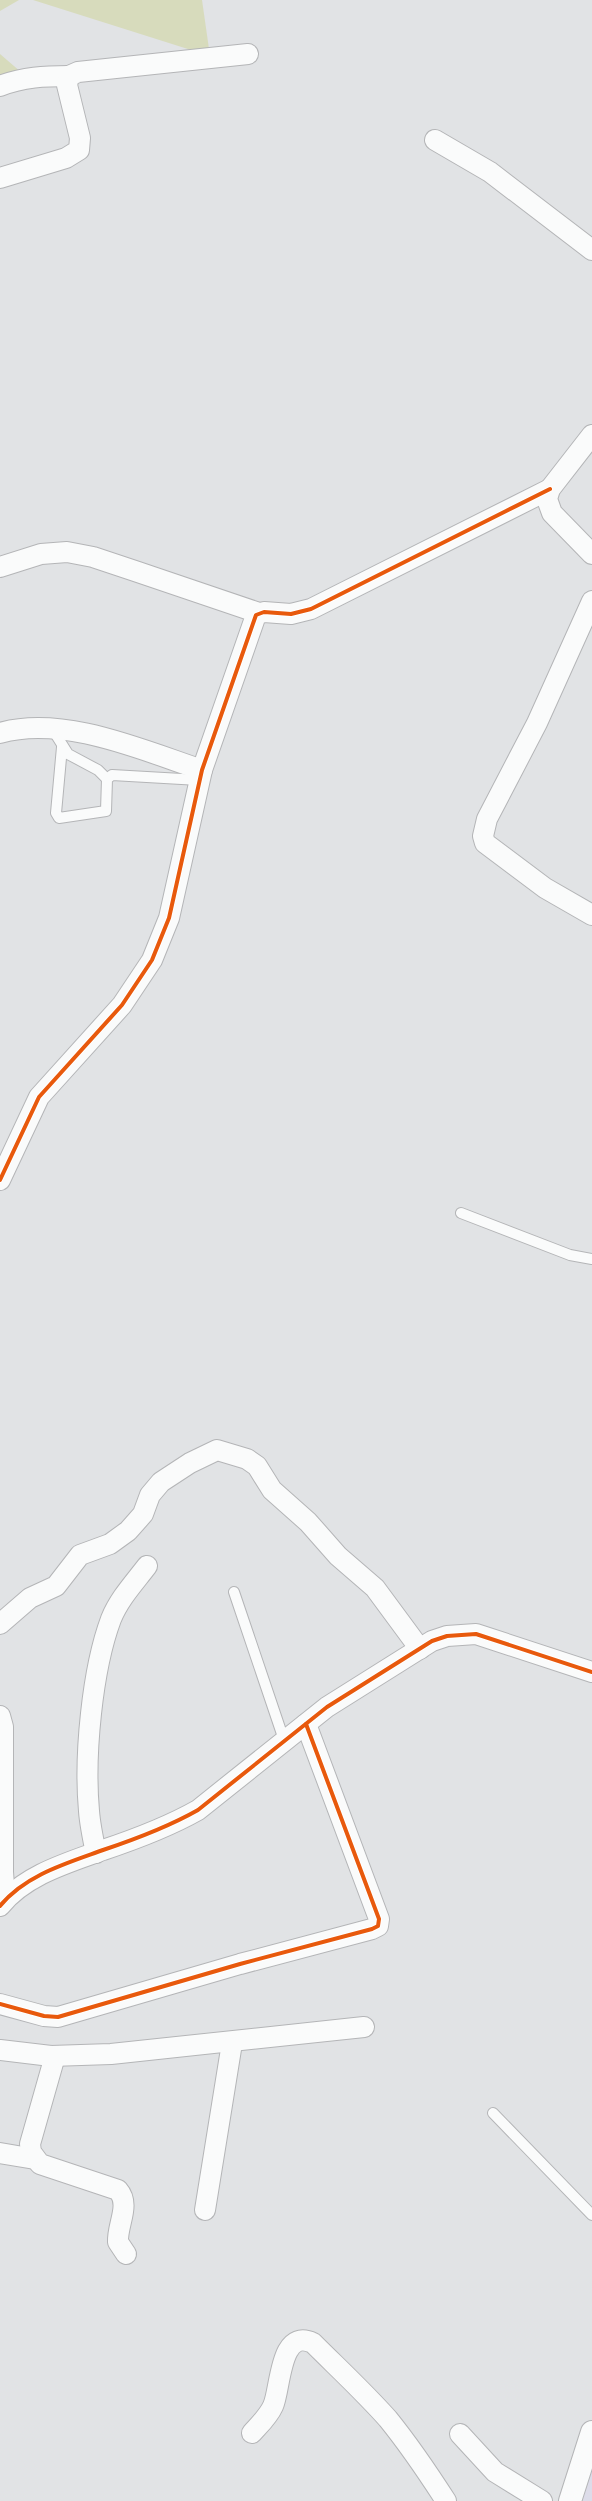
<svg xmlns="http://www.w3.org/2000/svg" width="592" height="2501" viewBox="0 0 592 2501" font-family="Quicksand,sans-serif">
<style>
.education{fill:#dddce9}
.green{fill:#d7dbbc}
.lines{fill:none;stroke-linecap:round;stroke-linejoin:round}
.lane-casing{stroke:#b4b5b7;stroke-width:12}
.street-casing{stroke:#b4b5b7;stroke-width:22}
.secondary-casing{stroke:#b4b5b7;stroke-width:24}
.lane{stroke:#fafbfb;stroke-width:10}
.street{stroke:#fafbfb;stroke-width:20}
.secondary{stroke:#fafbfb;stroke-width:22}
.cycleway-casing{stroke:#fff;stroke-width:6}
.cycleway{stroke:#e8590c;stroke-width:4}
</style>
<rect width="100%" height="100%" fill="#e1e3e5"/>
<polygon class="education" points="592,2461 592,2501 579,2501"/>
<g class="green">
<polygon points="0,0 19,0 0,11"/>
<polygon points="33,0 202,0 210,56"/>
<polygon points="0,54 29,79 0,92"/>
</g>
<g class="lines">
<g class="lane-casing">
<g id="lane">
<polyline points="53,730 68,754 98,770 107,779"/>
<polyline points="62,747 56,813 59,818 106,811 107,779 112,775 199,780"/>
<polyline points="461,1213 570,1255 592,1259"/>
<polyline points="234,1592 284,1740"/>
<polyline points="493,2113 592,2215"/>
</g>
</g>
<g class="street-casing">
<g id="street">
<path d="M0,86C23,77 45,76 69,76"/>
<polyline points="435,140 490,172 592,250"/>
<polyline points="0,178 66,158 79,150 80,138 67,85 69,76 78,72 248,54"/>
<polyline points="592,435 550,489 547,499 552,513 592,554"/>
<polyline points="0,567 41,554 67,552 93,557 135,571 259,613"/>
<polyline points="592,601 537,723 487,819 483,836 485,843 545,888 592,915"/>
<path d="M0,733C63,715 142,750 202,770"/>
<polyline points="0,1180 39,1097 122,1005 152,960 169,918 202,770 256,615 264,612 291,614 311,609 550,489"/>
<polyline points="0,1624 30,1598 56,1586 80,1555 110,1544 128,1531 143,1514 150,1495 161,1482 190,1463 217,1450 247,1459 257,1466 272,1490 308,1522 338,1556 375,1588 420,1649"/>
<polyline points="0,1716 3,1727 3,1872 5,1899"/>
<path d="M96,1853C93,1839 90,1825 89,1811C84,1756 92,1670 111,1619C119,1599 134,1583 147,1566"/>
<path d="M0,1906C25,1875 67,1863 103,1850C136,1839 168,1827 198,1810L327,1707L432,1641L447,1636L476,1634L592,1672"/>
<polyline points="0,2004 44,2016 58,2017 240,1964 372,1929 378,1926 379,1919 306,1724"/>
<polyline points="0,2050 51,2056 111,2054 364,2027"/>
<path d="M55,2056L30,2144L31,2152L40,2164L118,2190C131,2205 117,2224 118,2242L126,2254"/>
<polyline points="0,2153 35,2159"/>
<polyline points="205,2210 232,2043"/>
<path d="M252,2433C259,2425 268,2417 273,2406C281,2389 279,2327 313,2343C338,2368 364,2392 388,2419C409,2445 428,2473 446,2501"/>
<polyline points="460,2434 495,2472 542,2501"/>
</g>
</g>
<g class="secondary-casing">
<polyline id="secondary" points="570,2501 592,2432"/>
</g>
<use href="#lane" class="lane"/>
<use href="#street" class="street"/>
<use href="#secondary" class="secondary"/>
<g class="cycleway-casing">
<g id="cycleway">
<polyline points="0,1180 39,1097 122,1005 152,960 169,918 202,770 256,615 264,612 291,614 311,609 550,489"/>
<path d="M0,1906C25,1875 67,1863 103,1850C136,1839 168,1827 198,1810L327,1707L432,1641L447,1636L476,1634L592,1672"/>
<polyline points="0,2004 44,2016 58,2017 240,1964 372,1929 378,1926 379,1919 306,1724"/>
</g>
</g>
<use href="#cycleway" class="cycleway"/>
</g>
</svg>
